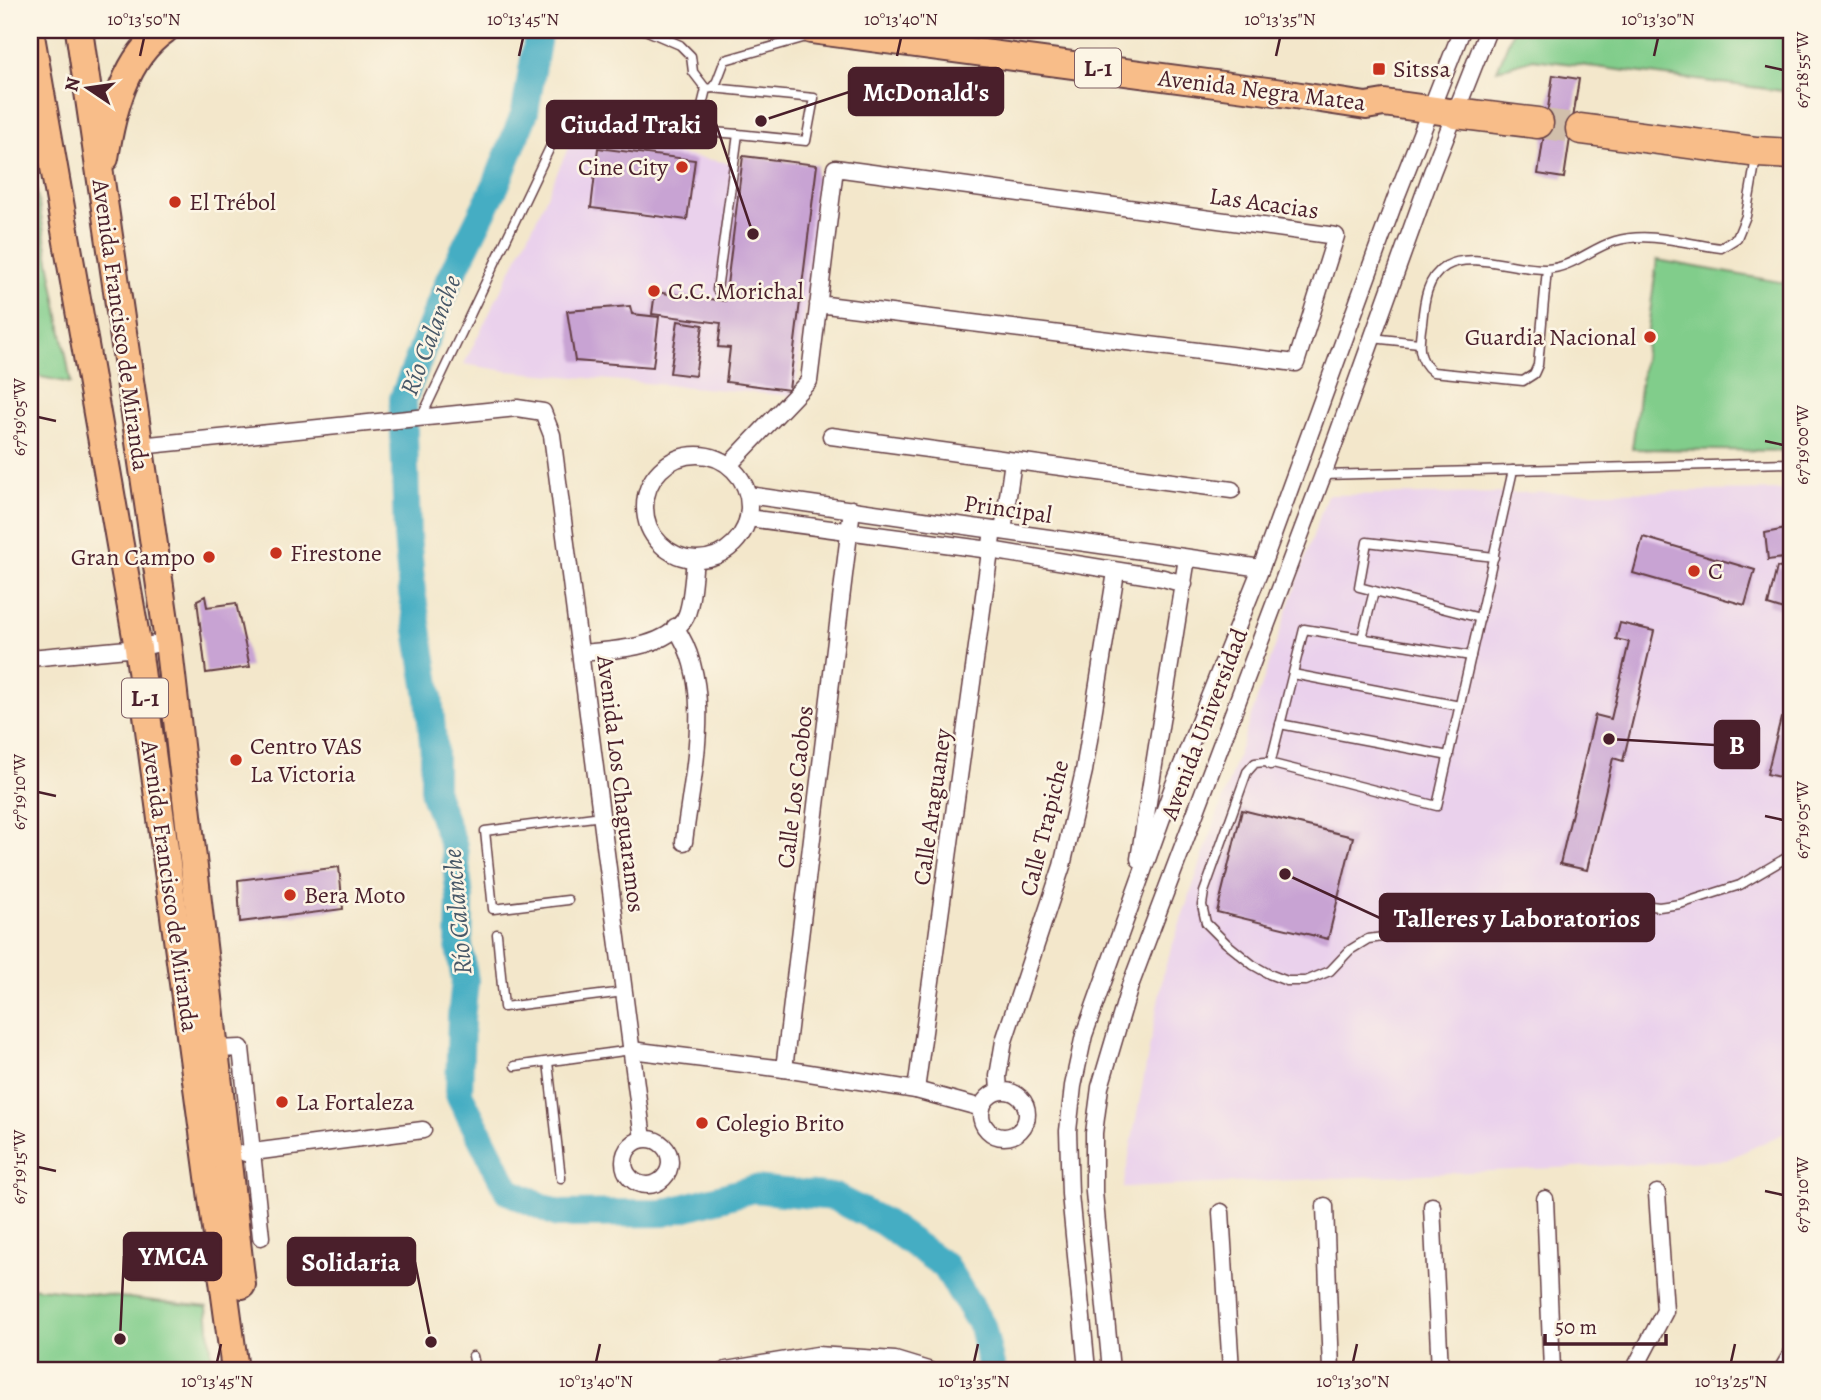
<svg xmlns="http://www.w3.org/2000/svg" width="1821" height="1400" viewBox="0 0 1821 1400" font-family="Alegreya,serif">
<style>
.built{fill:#ead1ec}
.green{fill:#81cd8b;stroke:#66765b;stroke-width:2}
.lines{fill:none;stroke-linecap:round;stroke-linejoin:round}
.river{stroke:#44adc3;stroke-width:28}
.building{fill:#c8a3d3}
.motorway-tunnel{stroke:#d1bfab;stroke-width:30;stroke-dasharray:30 15;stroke-linecap:butt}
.service-casing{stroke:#633d43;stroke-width:11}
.minor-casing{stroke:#633d43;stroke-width:19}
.primary-casing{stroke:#633d43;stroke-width:30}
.motorway-casing{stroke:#633d43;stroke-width:33}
.service{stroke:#fff;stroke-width:8}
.minor{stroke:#fff;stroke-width:16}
.primary{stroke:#f8bd89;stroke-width:26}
.motorway{stroke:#f8bd89;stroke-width:30}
.ticks{fill:none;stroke:#4a1f2b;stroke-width:2.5}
.poi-dot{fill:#c8321e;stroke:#fcf5e5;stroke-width:2.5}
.labels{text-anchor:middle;stroke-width:5;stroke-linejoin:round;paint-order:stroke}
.shield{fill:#fcf5e5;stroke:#7f5f63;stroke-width:2}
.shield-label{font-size:23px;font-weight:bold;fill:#4a1f2b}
.poi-label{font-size:24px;fill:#4a1f2b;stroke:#fcf5e5;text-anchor:start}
.street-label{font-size:24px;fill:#4a1f2b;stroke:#fcf5e5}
.water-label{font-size:26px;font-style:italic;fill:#485868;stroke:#fcf5e5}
.leader{fill:none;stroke:#4a1f2b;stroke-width:2.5}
.callout-dot{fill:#4a1f2b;stroke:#fcf5e5;stroke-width:2.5}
.callout{fill:#4a1f2b;stroke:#4a1f2b;stroke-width:2.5}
.callout-label{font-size:26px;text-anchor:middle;font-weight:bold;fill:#fff}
.neatline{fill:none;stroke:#4a1f2b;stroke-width:2.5}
.ticks-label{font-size:18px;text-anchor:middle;fill:#4a1f2b}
</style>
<rect width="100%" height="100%" fill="#fcf5e5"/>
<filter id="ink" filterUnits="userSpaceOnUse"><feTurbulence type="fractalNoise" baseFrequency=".0143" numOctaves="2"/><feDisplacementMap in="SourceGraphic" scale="14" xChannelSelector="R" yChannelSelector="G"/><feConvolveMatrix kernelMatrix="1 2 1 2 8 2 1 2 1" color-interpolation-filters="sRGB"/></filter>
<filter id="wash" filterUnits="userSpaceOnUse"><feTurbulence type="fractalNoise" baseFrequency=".00686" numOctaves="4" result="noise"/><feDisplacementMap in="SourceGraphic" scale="28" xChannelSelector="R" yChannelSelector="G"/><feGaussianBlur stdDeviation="1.57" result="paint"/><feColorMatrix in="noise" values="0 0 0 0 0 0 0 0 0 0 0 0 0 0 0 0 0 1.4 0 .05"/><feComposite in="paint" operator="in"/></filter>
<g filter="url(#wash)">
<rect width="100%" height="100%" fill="#f3e7cb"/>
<g class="built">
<polygon points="573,137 821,178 795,396 507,371 464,364 537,218"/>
<polygon points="1791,490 1791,1130 1726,1160 1123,1188 1164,970 1327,495"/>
</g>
<g class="green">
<polygon points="1513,30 1791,30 1791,92 1533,59 1497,70"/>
<polygon points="30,155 71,383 30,375"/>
<polygon points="1657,260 1791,284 1791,451 1632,449"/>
<polygon points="30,1287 207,1307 213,1370 30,1370"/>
</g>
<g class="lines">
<polyline class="river" points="539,30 525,112 496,185 449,280 403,399 407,535 412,592 429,697 434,754 434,794 454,847 460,899 459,945 465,981 461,1018 459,1094 508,1191 558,1214 664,1213 753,1189 834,1197 883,1222 945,1266 982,1326 992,1370"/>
</g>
<g id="blocks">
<g class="building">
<polygon points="1553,75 1579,79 1564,178 1538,174"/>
<polygon points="598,148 695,160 687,220 591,208"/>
<polygon points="743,156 817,165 789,390 726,382 730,348 718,347 721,323 652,314 655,292 725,301"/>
<polygon points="630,306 632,314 659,317 653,367 575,361 567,311"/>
<polygon points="678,321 703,325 695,376 670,373"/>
<polygon points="1791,528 1791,557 1768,560 1765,533"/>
<polygon points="1643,537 1755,570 1745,605 1633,573"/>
<polygon points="1777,567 1791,571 1791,612 1768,605"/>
<polygon points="205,596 207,607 236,603 250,667 206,673 197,600"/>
<polygon points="1620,623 1654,631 1623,761 1613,758 1587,870 1560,864 1595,715 1611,719 1629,642 1616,639"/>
<polygon points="1781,718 1791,720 1791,780 1767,774"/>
<polygon points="1242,810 1353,837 1328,939 1217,912"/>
<polygon points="339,867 343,909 240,922 238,880"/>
</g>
</g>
</g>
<g filter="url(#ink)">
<use href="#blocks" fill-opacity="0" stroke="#633d43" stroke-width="2"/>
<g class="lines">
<polyline class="motorway-tunnel" points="1538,123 1581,129"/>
<g class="service-casing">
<g id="service">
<polyline points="645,30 680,45 691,56 693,72 706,89"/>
<polyline points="696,130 706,89 712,88 717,81 725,60 810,36"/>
<path d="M1547,269L1538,365L1534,374L1523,381L1433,372C1416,359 1419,342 1422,323C1424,302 1426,278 1446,266C1472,251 1516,270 1546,269C1572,268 1591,248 1615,241C1650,231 1687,244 1721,248L1737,238L1746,216L1756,158"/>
<polyline points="717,290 738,134"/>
<polyline points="1372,338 1419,343"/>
<polyline points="422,416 563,120 738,134 806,141 814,98 712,88"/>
<polyline points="1513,470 1437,806 1265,762 1255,763 1247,772 1204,892 1202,905 1206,923 1226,943 1253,965 1269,974 1287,981 1306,981 1330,971 1350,950 1368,939 1413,933 1465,915 1487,912 1528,911 1564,904 1588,902 1636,904 1659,907 1680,904 1740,885 1791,855"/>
<polyline points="1323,475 1791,463"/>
<polyline points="1480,618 1359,587 1367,542 1494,557"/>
<polyline points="1362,638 1374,591"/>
<polyline points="1293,674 1460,706"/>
<polyline points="1280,724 1449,756"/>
<polyline points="1270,765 1304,629 1471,656"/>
<polyline points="568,900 493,909 485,831 602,816"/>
<polyline points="497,934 504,1007 624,992"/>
<polyline points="548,1062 561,1178"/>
<polyline points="515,1066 631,1050"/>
<polyline points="473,1356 476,1370"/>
</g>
</g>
<g class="minor-casing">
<g id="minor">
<polyline points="831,436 1232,490"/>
<polyline points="139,446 517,408 543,412 552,435 643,1139"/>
<circle cx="697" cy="507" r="52"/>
<polyline points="729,465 809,381 835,168 1336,236 1296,363 818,304"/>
<polyline points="748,495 1261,568"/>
<polyline points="748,518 990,550 1163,578 1184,584"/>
<polyline points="1003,531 1013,461"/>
<path d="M675,627C716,685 692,775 684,842"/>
<path d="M582,653C616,649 661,650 684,620C692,609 693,575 695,560"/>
<polyline points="30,658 138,648 168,641"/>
<polyline points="1139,859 1187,558"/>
<polyline points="215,1049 241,1048 261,1237"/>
<polyline points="631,1050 784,1069 916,1090 982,1108"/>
<polyline points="784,1069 852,509"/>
<polyline points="916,1090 993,530"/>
<polyline points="999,1091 998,1076 1004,1041 1062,866 1084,771 1116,572"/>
<circle cx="1004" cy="1114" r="23"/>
<circle cx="647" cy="1162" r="23"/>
<polyline points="245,1153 423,1130"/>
<polyline points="1545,1199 1552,1370"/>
<polyline points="1325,1206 1331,1370"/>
<polyline points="1432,1206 1440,1370"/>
<polyline points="1221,1212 1231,1370"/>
<polyline points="726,1370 817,1355 895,1360 928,1370"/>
<polyline points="1087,1370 1070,1194 1068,1131 1073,1086 1084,1035 1173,787 1261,568 1395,200 1462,30"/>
<polyline points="1111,1370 1094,1192 1094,1133 1100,1087 1130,986 1323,475 1432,172 1488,30"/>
<polyline points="1634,1370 1665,1311 1657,1193"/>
<polyline points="1782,1370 1791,1355"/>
</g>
</g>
<g class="primary-casing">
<g id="primary">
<polyline points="30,30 138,648 235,1370"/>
<polyline points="79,30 168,641 242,1285"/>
<polyline points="811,30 1275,92 1366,106 1384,103 1456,113"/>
<path d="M105,158C112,113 125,57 165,30"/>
</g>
</g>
<g class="motorway-casing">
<g id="motorway">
<polyline points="1456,113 1538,123"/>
<polyline points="1581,129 1757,152 1791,154"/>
</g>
</g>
<use href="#service" class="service"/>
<use href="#minor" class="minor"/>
<use href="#primary" class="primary"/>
<use href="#motorway" class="motorway"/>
</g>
</g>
<path class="ticks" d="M140,56L144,38M519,56L523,38M897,56L901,38M1276,56L1280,38M1654,56L1658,38M1765,66L1783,70M38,417L56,421M1765,441L1783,445M38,792L56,796M1765,816L1783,820M38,1167L56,1171M1765,1191L1783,1195M217,1362L221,1344M596,1362L600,1344M974,1362L978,1344M1353,1362L1357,1344M1731,1362L1735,1344"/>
<g class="poi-dot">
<rect x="1372" y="62" width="14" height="14" rx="3.5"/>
<circle cx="682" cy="167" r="7"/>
<circle cx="175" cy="202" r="7"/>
<circle cx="654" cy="291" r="7"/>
<circle cx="1650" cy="337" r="7"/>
<circle cx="276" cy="553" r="7"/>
<circle cx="209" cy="557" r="7"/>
<circle cx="1694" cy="571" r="7"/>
<circle cx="236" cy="760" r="7"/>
<circle cx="290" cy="895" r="7"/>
<circle cx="282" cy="1102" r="7"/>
<circle cx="702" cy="1123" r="7"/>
</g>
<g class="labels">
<g class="shield">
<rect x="1075" y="48.5" width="46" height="39" rx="5"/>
<rect x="122" y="678.5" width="46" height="39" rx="5"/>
</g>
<g class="shield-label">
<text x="1098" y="76">L-1</text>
<text x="145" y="706">L-1</text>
</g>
<g class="poi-label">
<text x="1393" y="77">Sitssa</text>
<text x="668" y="175" text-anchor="end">Cine City</text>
<text x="189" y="210">El Trébol</text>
<text x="668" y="299">C.C. Morichal</text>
<text x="1636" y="345" text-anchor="end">Guardia Nacional</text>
<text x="290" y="561">Firestone</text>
<text x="195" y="565" text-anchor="end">Gran Campo</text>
<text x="1708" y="579">C</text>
<text x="250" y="754">Centro VAS<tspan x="250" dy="28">La Victoria</tspan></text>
<text x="304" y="903">Bera Moto</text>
<text x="296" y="1110">La Fortaleza</text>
<text x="716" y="1131">Colegio Brito</text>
</g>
<g class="street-label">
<text transform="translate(1262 90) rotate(7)" y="8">Avenida Negra Matea</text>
<text transform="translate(1264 203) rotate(8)" y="8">Las Acacias</text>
<text transform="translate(121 325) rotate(82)" y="8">Avenida Francisco de Miranda</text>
<text transform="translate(1008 509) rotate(8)" y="8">Principal</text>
<text transform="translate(1204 724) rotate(-69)" y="8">Avenida Universidad</text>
<text transform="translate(621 784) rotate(83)" y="8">Avenida Los Chaguaramos</text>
<text transform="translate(795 787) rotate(-83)" y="8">Calle Los Caobos</text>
<text transform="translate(932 807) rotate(-82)" y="8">Calle Araguaney</text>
<text transform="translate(1044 828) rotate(-76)" y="8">Calle Trapiche</text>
<text transform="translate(170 886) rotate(82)" y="8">Avenida Francisco de Miranda</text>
</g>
<g class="water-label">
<text transform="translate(430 335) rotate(-69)" y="9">Río Calanche</text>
<text transform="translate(457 912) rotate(-95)" y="9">Río Calanche</text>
</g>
</g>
<path class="leader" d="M761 121L849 92M753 234L716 124M1609 739L1715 745M1285 874L1380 918M120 1339L124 1256M431 1342L415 1262"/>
<g class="callout-dot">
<circle cx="761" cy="121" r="7"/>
<circle cx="753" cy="234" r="7"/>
<circle cx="1609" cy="739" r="7"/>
<circle cx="1285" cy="874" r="7"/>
<circle cx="120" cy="1339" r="7"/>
<circle cx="431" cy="1342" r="7"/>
</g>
<g class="callout">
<rect x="849" y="68" width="154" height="47" rx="7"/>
<rect x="547" y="101" width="169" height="47" rx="7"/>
<rect x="1715" y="721" width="44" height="47" rx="7"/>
<rect x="1380" y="894" width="274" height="47" rx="7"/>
<rect x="124" y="1233" width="97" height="47" rx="7"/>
<rect x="288" y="1238" width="127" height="47" rx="7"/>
</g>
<g class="callout-label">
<text x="926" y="101">McDonald's</text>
<text x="631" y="133">Ciudad Traki</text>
<text x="1737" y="754">B</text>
<text x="1517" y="927">Talleres y Laboratorios</text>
<text x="173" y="1265">YMCA</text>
<text x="351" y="1271">Solidaria</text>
</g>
<rect width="1821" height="1400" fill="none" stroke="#fcf5e5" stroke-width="77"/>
<g transform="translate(88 88) rotate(283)" stroke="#fcf5e5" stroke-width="5" paint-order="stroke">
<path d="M0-5L12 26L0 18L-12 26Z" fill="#4a1f2b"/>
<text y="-10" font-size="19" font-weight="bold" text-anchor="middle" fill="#4a1f2b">N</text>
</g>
<path d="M1545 1334v10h121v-10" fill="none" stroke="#4a1f2b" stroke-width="3.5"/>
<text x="1555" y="1334" font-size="21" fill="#4a1f2b" stroke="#fcf5e5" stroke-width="5" paint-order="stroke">50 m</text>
<rect x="38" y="38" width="1745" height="1324" class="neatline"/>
<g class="ticks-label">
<text x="144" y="25">10°13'50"N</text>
<text x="523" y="25">10°13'45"N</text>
<text x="901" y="25">10°13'40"N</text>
<text x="1280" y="25">10°13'35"N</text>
<text x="1658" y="25">10°13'30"N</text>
<text transform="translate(1802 70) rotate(-90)" y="6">67°18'55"W</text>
<text transform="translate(19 417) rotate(-90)" y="6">67°19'05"W</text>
<text transform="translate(1802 445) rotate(-90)" y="6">67°19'00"W</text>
<text transform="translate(19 792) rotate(-90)" y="6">67°19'10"W</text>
<text transform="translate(1802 820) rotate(-90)" y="6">67°19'05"W</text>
<text transform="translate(19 1167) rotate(-90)" y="6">67°19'15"W</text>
<text transform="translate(1802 1195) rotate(-90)" y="6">67°19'10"W</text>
<text x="217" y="1387">10°13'45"N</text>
<text x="596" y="1387">10°13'40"N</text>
<text x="974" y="1387">10°13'35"N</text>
<text x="1353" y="1387">10°13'30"N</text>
<text x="1731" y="1387">10°13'25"N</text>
</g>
</svg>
